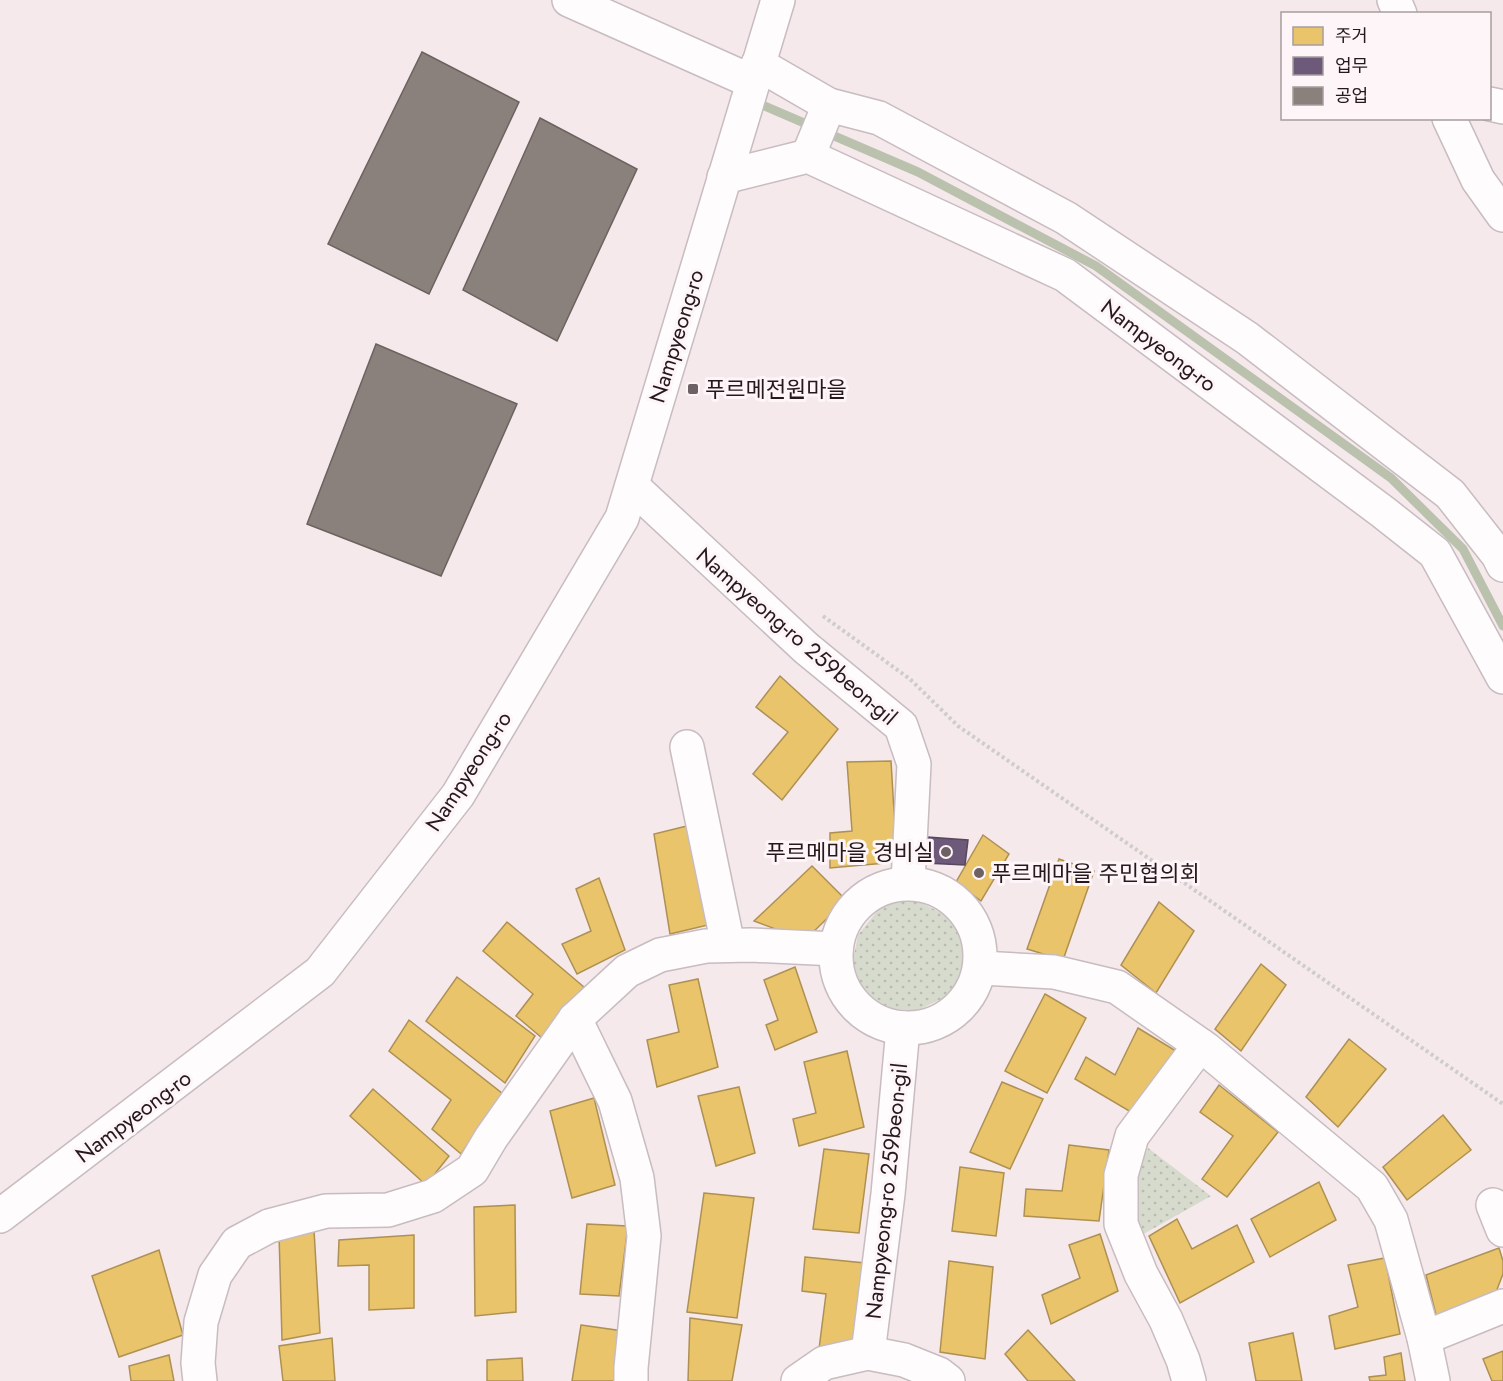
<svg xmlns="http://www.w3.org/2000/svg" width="1503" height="1381" viewBox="0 0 1503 1381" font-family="Jost,'Noto Sans KR',sans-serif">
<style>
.park{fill:url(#park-dots)}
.homes{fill:#e9c46a;stroke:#ae9053;stroke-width:1.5}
.offices{fill:#6d597a;stroke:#58465e;stroke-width:1.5}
.industry{fill:#8a817c;stroke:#6c625f;stroke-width:1.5}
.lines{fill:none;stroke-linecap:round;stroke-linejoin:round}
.stream{stroke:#bac2ae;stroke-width:9}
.minor-casing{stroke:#c8bcc0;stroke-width:36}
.path{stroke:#cfcccc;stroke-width:4;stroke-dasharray:3 3;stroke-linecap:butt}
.minor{stroke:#fefcfc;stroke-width:33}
.poi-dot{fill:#6e6165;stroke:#fdf5f7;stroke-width:2}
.labels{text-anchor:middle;stroke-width:6;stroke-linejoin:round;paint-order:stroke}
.street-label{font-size:22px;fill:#26181c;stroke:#fdf5f7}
.poi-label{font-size:22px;fill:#26181c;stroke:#fdf5f7;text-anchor:start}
</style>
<defs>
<pattern id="park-dots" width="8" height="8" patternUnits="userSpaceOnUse" patternTransform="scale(1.5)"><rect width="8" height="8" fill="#d7dbcd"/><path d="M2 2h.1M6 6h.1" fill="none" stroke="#b8bbaf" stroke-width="1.8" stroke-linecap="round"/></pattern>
</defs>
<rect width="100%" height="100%" fill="#f5e9ec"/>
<g class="park">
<polygon points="915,900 948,916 962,939 963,969 948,996 916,1011 888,1008 865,992 851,970 858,935 883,904"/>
<polygon points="1148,1148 1211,1196 1140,1236 1129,1210 1134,1180"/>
</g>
<g class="homes">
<polygon points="780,676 838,729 782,800 753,774 788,732 756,707"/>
<polygon points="891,761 897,862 830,868 830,833 852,831 847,762"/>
<polygon points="691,825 708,925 670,934 654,834"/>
<polygon points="983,835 1009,854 981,901 956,882"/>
<polygon points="1059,859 1094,871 1063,960 1027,949"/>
<polygon points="812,866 846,900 805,940 754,921"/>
<polygon points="599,878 625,950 577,974 562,944 591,931 576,889"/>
<polygon points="1159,902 1194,931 1156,993 1121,965"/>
<polygon points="507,922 584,987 542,1038 516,1016 533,994 483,951"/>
<polygon points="1261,964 1286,985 1241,1051 1215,1029"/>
<polygon points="795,967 817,1032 775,1050 766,1025 778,1020 764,980"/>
<polygon points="457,977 535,1036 505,1083 426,1021"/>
<polygon points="698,979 718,1067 657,1087 647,1040 679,1032 669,985"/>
<polygon points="1045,994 1086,1018 1047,1093 1005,1071"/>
<polygon points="409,1020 503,1094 461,1154 432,1129 451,1100 389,1051"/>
<polygon points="1138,1028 1176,1051 1136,1115 1075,1079 1086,1057 1115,1075"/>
<polygon points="1349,1039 1386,1069 1338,1127 1306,1097"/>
<polygon points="847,1051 864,1127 799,1146 793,1119 816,1113 804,1062"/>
<polygon points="1002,1082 1043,1099 1010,1169 970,1152"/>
<polygon points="1219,1085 1278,1132 1227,1197 1202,1179 1233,1136 1200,1112"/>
<polygon points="739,1087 755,1153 716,1166 698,1096"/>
<polygon points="373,1089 449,1156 426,1185 350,1116"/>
<polygon points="594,1098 615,1185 572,1198 550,1111"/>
<polygon points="1443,1115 1471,1150 1407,1200 1383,1167"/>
<polygon points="1069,1145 1109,1150 1099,1221 1024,1216 1026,1189 1062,1191"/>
<polygon points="824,1149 869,1154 859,1233 813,1229"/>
<polygon points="960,1167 1004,1173 996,1236 952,1231"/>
<polygon points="1319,1182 1336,1220 1270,1257 1251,1219"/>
<polygon points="704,1193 754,1198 737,1318 687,1312"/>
<polygon points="515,1205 516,1312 475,1316 474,1207"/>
<polygon points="1177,1219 1192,1249 1237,1225 1254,1262 1180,1303 1149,1236"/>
<polygon points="587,1224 628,1226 619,1296 580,1294"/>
<polygon points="314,1230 320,1333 282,1340 279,1234"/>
<polygon points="1100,1234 1118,1291 1051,1324 1042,1295 1080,1278 1069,1245"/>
<polygon points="414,1235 414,1308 369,1310 369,1265 338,1266 339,1240"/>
<polygon points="1499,1248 1503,1261 1503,1274 1494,1297 1437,1319 1426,1275"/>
<polygon points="159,1250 183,1335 119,1357 92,1276"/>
<polygon points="805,1257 865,1263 852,1352 819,1349 826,1294 802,1291"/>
<polygon points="1385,1258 1400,1334 1335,1349 1329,1316 1358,1307 1348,1265"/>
<polygon points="949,1261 993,1267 985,1359 940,1352"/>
<polygon points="690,1318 742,1325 732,1381 688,1381"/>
<polygon points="581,1325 623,1331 615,1381 572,1381"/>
<polygon points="1028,1330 1075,1381 1028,1381 1005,1354"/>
<polygon points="1293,1333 1302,1381 1256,1381 1249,1343"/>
<polygon points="332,1338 335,1381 283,1381 279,1346"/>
<polygon points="1503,1351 1503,1381 1492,1381 1483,1359"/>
<polygon points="1401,1353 1405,1381 1370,1381 1369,1377 1386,1375 1384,1357"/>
<polygon points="169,1355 174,1381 131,1381 129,1366"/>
<polygon points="522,1358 523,1381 487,1381 487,1360"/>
</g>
<polygon class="offices" points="927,837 968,840 965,865 925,863"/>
<g class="industry">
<polygon points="422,52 519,102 429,294 328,244"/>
<polygon points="540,118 637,169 557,341 463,290"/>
<polygon points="376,344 517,404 441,576 307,524"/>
</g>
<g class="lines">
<polyline class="stream" points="753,101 918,172 1096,266 1391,478 1463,549 1503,626"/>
<g class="minor-casing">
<g id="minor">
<polyline points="569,0 753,82"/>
<polyline points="1394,0 1400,14"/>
<polyline points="758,64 829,105 879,118 1066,218 1247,338 1450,494 1498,555 1503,565"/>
<polyline points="1490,104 1503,107"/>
<polyline points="1449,118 1478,180 1503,215"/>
<polyline points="808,156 829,105"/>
<polyline points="724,177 808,156 1065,275 1383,512 1435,553 1503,677"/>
<polyline points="632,486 806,648 901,726 914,764 908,882"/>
<polyline points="687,747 728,945"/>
<circle cx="908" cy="956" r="72"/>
<polyline points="981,968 1054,972 1117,987 1206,1049 1372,1187 1391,1220 1424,1338 1433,1381"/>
<polyline points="575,1019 615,1101 637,1178 644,1236 631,1368 631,1381"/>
<polyline points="1493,1205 1503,1230"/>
<polyline points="0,1216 320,972 458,795 622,518 778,0"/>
<polyline points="1424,1338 1503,1306"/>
<polyline points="868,1353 888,1194 903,1028"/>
<polyline points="200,1381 198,1363 201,1322 215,1275 237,1243 269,1226 326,1211 388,1210 433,1196 472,1170 491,1138 575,1019 627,971 660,955 706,946 751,945 836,949"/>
<polyline points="798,1381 824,1363 868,1353 904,1360 939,1374 948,1381"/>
<polyline points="1189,1381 1183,1360 1166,1320 1141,1274 1121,1224 1121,1175 1132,1136 1200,1045"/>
</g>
</g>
<polyline class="path" points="823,616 910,679 958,726 1503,1104"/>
<use href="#minor" class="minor"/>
</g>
<g class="poi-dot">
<rect x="687" y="383" width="12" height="12" rx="3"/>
<circle cx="946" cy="852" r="6"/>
<circle cx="979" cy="873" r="6"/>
</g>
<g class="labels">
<g class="street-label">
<text transform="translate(676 336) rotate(-73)" y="8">Nampyeong-ro</text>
<text transform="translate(1159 345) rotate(37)" y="8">Nampyeong-ro</text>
<text transform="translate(797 636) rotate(41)" y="8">Nampyeong-ro 259beon-gil</text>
<text transform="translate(468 771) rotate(-57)" y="8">Nampyeong-ro</text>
<text transform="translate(133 1116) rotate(-37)" y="8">Nampyeong-ro</text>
<text transform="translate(886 1191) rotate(-84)" y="8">Nampyeong-ro 259beon-gil</text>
</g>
<g class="poi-label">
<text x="705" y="397">푸르메전원마을</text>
<text x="934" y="860" text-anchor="end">푸르메마을 경비실</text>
<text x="991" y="881">푸르메마을 주민협의회</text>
</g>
</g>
<rect x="1281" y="12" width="210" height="108" fill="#fdf5f7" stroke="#a79d9f" stroke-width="1.5"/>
<rect x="1293" y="27" width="30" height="18" fill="#e9c46a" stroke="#a79d9f" stroke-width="1.5"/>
<text x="1335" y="42" font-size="18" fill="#26181c">주거</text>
<rect x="1293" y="57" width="30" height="18" fill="#6d597a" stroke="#a79d9f" stroke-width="1.5"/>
<text x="1335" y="72" font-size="18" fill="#26181c">업무</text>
<rect x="1293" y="87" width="30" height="18" fill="#8a817c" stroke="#a79d9f" stroke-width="1.5"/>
<text x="1335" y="102" font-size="18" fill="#26181c">공업</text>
</svg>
